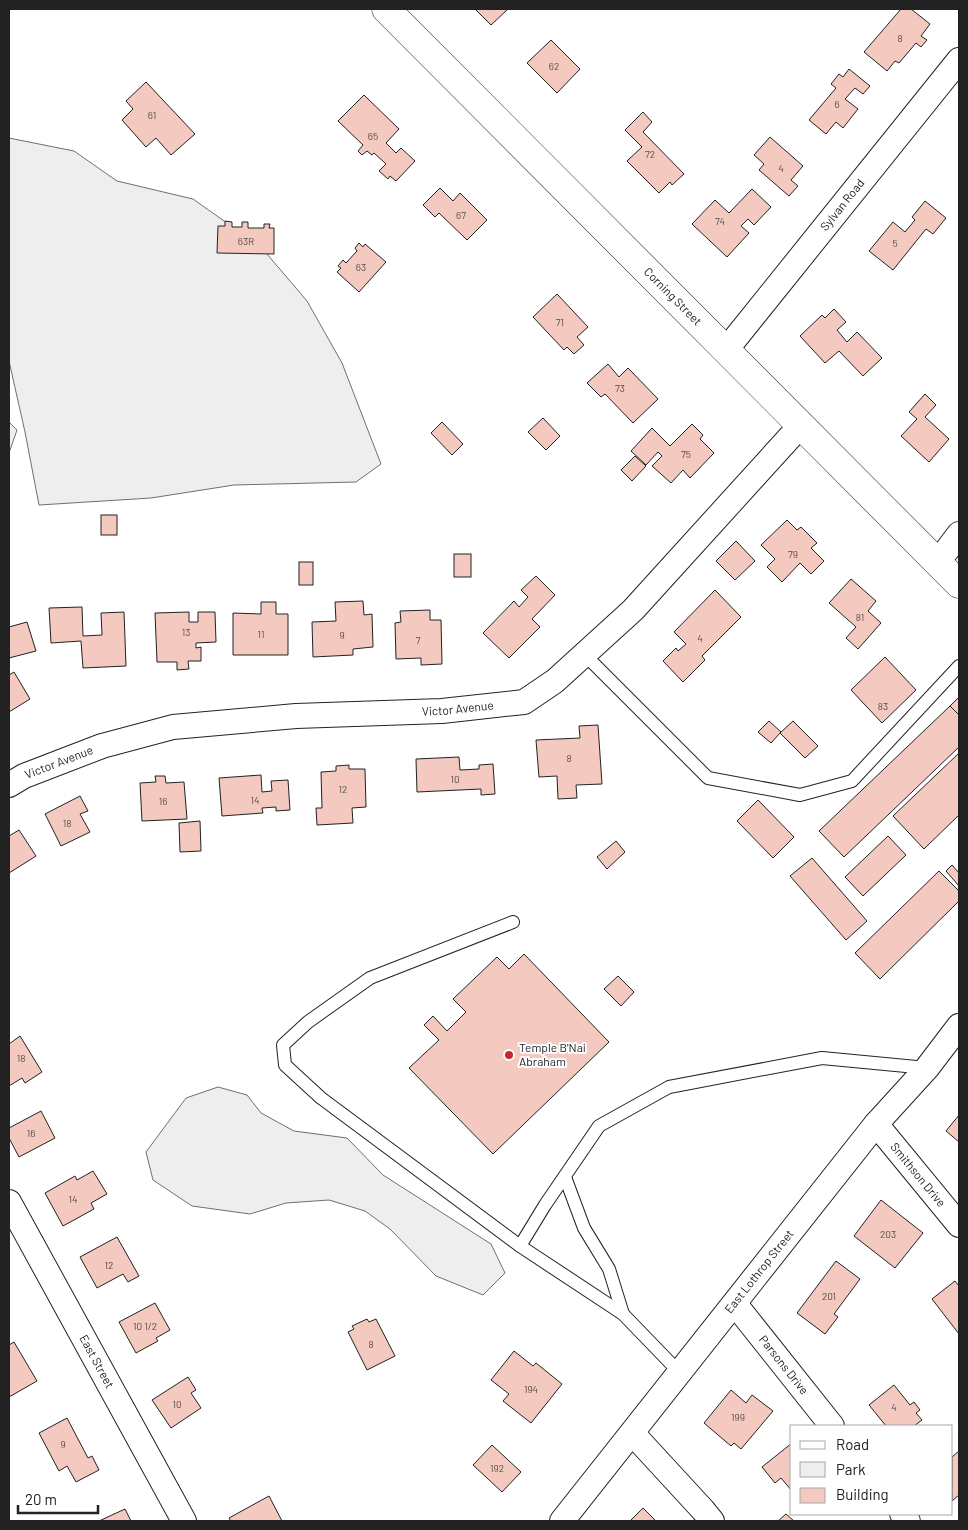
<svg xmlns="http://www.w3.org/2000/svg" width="968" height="1530" viewBox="0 0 968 1530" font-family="Barlow,sans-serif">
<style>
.green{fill:#eee;stroke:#6f6f6f}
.building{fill:#f3c9c0;stroke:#222}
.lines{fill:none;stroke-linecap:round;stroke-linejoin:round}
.service-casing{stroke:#222;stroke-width:14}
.minor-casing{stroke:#222;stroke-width:26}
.tertiary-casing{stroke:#222;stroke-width:29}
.service{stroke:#fff;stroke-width:12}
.minor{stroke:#fff;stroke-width:24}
.tertiary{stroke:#fff;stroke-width:28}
.poi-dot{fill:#c62828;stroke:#fff;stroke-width:2}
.labels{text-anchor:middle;stroke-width:4;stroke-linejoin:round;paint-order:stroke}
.number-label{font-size:10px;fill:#564c4a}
.street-label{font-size:12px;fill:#222;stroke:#fff}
.poi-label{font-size:12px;fill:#222;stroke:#fff;text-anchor:start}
</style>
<rect width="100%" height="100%" fill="#fff"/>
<g class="green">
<polygon points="9,138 74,151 117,181 193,199 261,247 307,301 342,363 381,464 356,482 234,485 151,498 39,505 25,432 9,361"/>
<polygon points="9,422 17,430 9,453"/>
<polygon points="218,1087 247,1095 261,1113 294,1131 347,1138 383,1175 491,1244 505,1273 483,1295 436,1276 390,1229 365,1211 329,1200 286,1203 250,1214 192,1206 153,1180 146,1152 186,1098"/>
</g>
<g class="building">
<polygon points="475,9 508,9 491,25"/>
<polygon points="901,9 911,9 930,24 921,36 927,40 921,47 916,43 899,63 895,61 887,71 864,52"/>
<polygon points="551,40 580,69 557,93 527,63"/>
<polygon points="849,69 870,86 863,94 855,88 845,99 858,109 843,128 836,122 826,134 809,120 836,88 831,84 839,74 843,77"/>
<polygon points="146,82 195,134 171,155 156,138 146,147 122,120 133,109 126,101"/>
<polygon points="364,95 399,129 386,143 396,153 401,148 415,161 396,181 390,176 388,179 379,171 386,164 374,153 372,155 367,151 362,155 358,151 363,145 338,121"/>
<polygon points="643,112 652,122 643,132 684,174 672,185 670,182 659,193 627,161 642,147 625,130"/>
<polygon points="770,137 803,166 791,180 798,186 789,196 759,170 764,164 754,155"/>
<polygon points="440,188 453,201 460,193 487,220 467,240 439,213 435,217 423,205"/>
<polygon points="752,189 771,207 754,225 748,219 741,226 749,233 727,257 692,224 715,200 729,213"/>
<polygon points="925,201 946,218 933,234 926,229 893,270 869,251 893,222 905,232 915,220 912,217"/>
<polygon points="225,221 232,222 232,227 242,227 242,222 248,222 248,228 264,228 264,224 270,224 269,228 274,228 274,254 217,253 218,226 225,226"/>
<polygon points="359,243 363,247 365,244 386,262 359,292 337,272 341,268 338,266 343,260 346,263 357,251 355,248"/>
<polygon points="557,294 588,327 577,337 584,345 574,354 567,347 564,350 533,317"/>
<polygon points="834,309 846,322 837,330 847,342 857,332 882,358 863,376 839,351 825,363 800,336 822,315 825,318"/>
<polygon points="608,364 619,377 628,368 658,399 633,423 605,394 601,397 587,383"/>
<polygon points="925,394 936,405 925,417 949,439 929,462 901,436 917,419 909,412"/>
<polygon points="543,418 560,436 546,450 528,432"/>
<polygon points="442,422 463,444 452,455 431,433"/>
<polygon points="692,424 703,435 700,439 714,453 690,478 683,470 671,483 652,466 662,456 658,452 646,465 631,451 652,428 670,446"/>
<polygon points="635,456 646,466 632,481 621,470"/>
<rect x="101" y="515" width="16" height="20"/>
<polygon points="787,520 797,530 801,527 817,543 811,548 824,561 811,574 800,563 782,582 767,567 775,559 761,545"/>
<polygon points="736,541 755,561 735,580 716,561"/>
<rect x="454" y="554" width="17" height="23"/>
<rect x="299" y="562" width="14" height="23"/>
<polygon points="536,576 555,595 532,619 540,627 509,658 483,633 514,601 519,607 528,597 521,590"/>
<polygon points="851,579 876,601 868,611 881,623 858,649 846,638 856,627 829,603"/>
<polygon points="715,590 741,617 702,656 705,660 683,682 663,661 676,648 678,651 686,644 674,632"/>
<polygon points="363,601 364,615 372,614 373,647 353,649 353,655 313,657 312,622 336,621 335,602"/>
<polygon points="261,602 276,602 276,614 288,614 288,655 233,655 233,613 261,614"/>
<polygon points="82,607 83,636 102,635 101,613 124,612 126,666 83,668 81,641 51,643 49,608"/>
<polygon points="430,610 430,620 441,620 442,664 421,665 421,658 396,659 395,623 401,622 400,611"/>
<polygon points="189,612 189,622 198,622 198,612 215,612 216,642 196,643 196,648 201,647 201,661 188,661 189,669 177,670 177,662 157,662 155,613"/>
<polygon points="27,622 36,651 9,658 9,627"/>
<polygon points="885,657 916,690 882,723 851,690"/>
<polygon points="14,672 30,699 9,712 9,675"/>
<polygon points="959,697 959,715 950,706"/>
<polygon points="950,706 959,715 959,747 844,857 819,831"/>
<polygon points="769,721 781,732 771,743 758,732"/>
<polygon points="793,721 818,746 805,758 780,733"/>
<polygon points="598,725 602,784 576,785 577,798 558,799 557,776 539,777 536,740 580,738 579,726"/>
<polygon points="959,753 959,815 924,849 893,816"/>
<polygon points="459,757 460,770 479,769 479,765 493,764 495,794 481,795 481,789 417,792 416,759"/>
<polygon points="349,765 349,769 365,769 366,807 352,808 353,823 317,825 316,808 322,808 321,772 336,771 336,766"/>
<polygon points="261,775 262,792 272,791 271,781 288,780 290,810 276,811 276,807 262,808 263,813 222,816 219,778"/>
<polygon points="155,776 165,776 166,783 184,782 187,819 142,821 140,783 156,782"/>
<polygon points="80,796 88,811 80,814 90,832 61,846 45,814"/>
<polygon points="758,800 794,837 773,858 737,821"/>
<polygon points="200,821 201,851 180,852 179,823"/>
<polygon points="19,830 36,856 9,873 9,836"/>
<polygon points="888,836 906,855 863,896 845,877"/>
<polygon points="616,841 625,852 607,869 597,857"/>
<polygon points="812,858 867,921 846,940 790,876"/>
<polygon points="952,865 959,873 959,886 946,871"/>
<polygon points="939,871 959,891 959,901 880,979 855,953"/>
<polygon points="524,954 609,1042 493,1154 409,1068 439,1040 424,1025 433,1016 447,1031 466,1012 453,999 497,957 509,969"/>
<polygon points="618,976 634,992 621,1006 604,989"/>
<polygon points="20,1036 42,1072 25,1083 22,1078 9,1086 9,1044"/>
<polygon points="41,1111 55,1138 19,1157 9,1138 9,1128"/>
<polygon points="959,1115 959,1142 946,1131"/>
<polygon points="93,1171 107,1194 91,1203 94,1209 63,1226 45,1193 75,1176 77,1180"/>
<polygon points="881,1200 923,1233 895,1268 854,1236"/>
<polygon points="117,1237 139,1276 128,1282 123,1274 97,1288 80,1257"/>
<polygon points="836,1261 860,1279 834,1314 838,1317 825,1334 797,1313"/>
<polygon points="955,1281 959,1286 959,1334 932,1299"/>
<polygon points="155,1303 170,1330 156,1338 158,1341 136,1353 119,1322"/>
<polygon points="367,1319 369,1322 376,1319 395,1356 367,1370 348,1332 354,1329 352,1326"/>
<polygon points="14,1342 37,1381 9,1397 9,1345"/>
<polygon points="514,1351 533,1366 536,1363 562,1384 531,1423 503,1401 509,1394 491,1380"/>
<polygon points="188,1377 196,1390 191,1393 201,1408 171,1428 152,1400"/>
<polygon points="894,1385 910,1405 914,1402 920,1410 916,1413 922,1420 914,1426 886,1426 869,1405"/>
<polygon points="731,1390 746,1403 752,1395 773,1411 741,1449 734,1443 731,1446 704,1423"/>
<polygon points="67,1418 88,1458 92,1456 99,1470 76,1482 67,1466 59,1471 39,1433"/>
<polygon points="792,1443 792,1491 781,1478 775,1483 762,1467"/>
<polygon points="492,1445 521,1472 502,1492 473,1465"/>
<polygon points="959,1451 959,1495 952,1501 952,1457"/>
<polygon points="269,1496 282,1521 231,1521 229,1518"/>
<polygon points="643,1508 656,1521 630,1521"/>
<polygon points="125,1509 131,1521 99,1521"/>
<polygon points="786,1514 794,1521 778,1521"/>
</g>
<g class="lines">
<g class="service-casing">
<g id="service">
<polyline points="584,654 708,778 800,795 852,781 959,666"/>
<polyline points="513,922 370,978 308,1022 283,1045 285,1065 321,1098 520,1246 545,1205 599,1126 669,1087 822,1058 927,1068"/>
<polyline points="565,1177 584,1228 609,1269 623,1314"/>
<polyline points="520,1246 623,1314 680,1373"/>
</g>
</g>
<g class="minor-casing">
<g id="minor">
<path id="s1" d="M726,350L959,60"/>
<polyline points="938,562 959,534"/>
<path id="s2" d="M9,785L24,776L102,746L173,727L296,716L442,711L524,702L555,681L633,610L801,425"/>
<path id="s3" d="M876,1124L959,1225"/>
<path id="s4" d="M9,1202L184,1521"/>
<path id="s5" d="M735,1304L832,1426"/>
<polyline points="633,1434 703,1510 712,1521"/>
<polyline points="902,1514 908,1521"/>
<path id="s6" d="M562,1521L876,1124L927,1068L959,1026"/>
</g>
</g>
<g class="tertiary-casing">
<g id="tertiary">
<path id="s7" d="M386,9L959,584"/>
</g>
</g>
<use href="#service" class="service"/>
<use href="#minor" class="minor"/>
<use href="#tertiary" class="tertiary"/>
</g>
<circle class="poi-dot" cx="509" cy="1055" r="5"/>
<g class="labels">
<g class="number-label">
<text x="900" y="42">8</text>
<text x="554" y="70">62</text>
<text x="837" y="108">6</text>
<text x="152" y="119">61</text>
<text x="373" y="140">65</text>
<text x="650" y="158">72</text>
<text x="781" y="172">4</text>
<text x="461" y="219">67</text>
<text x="720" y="225">74</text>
<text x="246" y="245">63R</text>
<text x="895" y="247">5</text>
<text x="361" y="271">63</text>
<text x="560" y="326">71</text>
<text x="620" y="392">73</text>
<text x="686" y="458">75</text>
<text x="793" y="558">79</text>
<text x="860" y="621">81</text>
<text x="186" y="636">13</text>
<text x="261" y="638">11</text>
<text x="342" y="639">9</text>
<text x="700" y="642">4</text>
<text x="418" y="644">7</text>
<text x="883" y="710">83</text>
<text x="569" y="762">8</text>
<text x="455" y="783">10</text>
<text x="343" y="793">12</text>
<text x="255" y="804">14</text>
<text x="163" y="805">16</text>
<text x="67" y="827">18</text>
<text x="21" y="1062">18</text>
<text x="31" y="1137">16</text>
<text x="73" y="1203">14</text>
<text x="888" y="1238">203</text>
<text x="109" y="1269">12</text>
<text x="829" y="1300">201</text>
<text x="145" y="1330">10 1/2</text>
<text x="371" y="1348">8</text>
<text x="531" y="1393">194</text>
<text x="177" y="1408">10</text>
<text x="894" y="1411">4</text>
<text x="738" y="1421">199</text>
<text x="63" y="1448">9</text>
<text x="497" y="1472">192</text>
</g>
<g class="street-label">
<text dy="4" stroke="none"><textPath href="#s1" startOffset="186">Sylvan Road</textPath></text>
<text dy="4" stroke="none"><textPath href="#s7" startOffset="406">Corning Street</textPath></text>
<text dy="4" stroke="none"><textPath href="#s2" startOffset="460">Victor Avenue</textPath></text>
<text dy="4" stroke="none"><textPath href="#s2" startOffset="55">Victor Avenue</textPath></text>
<text dy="4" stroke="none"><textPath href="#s3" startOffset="66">Smithson Drive</textPath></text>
<text dy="4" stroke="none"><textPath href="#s6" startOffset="318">East Lothrop Street</textPath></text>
<text dy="4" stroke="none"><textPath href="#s4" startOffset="182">East Street</textPath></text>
<text dy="4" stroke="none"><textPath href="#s5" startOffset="78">Parsons Drive</textPath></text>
</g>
<g class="poi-label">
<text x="519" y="1052">Temple B'Nai<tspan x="519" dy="14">Abraham</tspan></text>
</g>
</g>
<rect width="968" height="1530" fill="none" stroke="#222222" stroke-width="20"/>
<rect x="790" y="1425" width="162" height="90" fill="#ffffff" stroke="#a7a7a7"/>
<rect x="800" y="1441" width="25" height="8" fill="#ffffff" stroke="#a7a7a7"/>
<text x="836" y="1450" font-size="15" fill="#222222">Road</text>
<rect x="800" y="1462" width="25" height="15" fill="#eeeeee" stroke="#a7a7a7"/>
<text x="836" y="1475" font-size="15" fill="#222222">Park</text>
<rect x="800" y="1488" width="25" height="15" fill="#f3c9c0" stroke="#a7a7a7"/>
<text x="836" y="1500" font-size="15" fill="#222222">Building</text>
<path d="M18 1505v8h80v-8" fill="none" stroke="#222222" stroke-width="2.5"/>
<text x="25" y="1505" font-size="15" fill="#222222" stroke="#ffffff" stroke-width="4" paint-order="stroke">20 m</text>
</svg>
